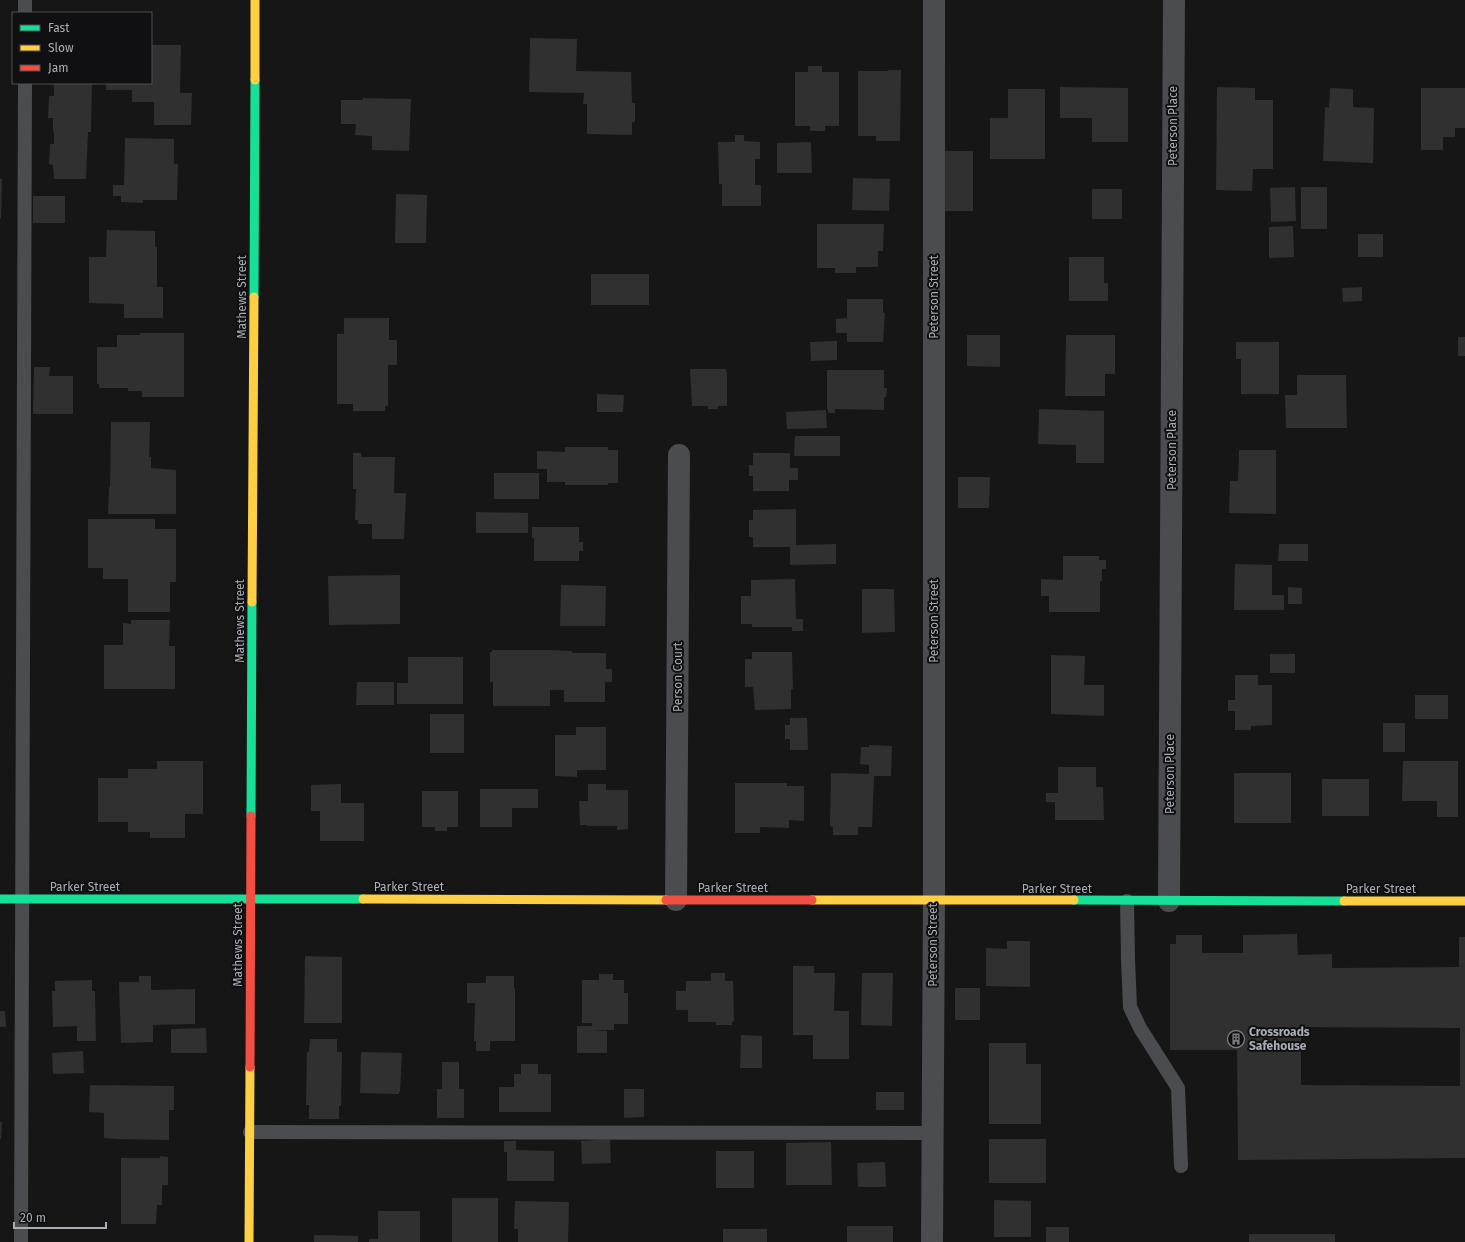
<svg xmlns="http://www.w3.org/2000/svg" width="1465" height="1242" viewBox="0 0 1465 1242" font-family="'Fira Sans',sans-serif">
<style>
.building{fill:#303031;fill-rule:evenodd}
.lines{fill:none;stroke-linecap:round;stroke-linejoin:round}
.lane{stroke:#4b4c4f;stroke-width:14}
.street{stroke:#4b4c4f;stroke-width:22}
.fast{stroke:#16e098;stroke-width:9}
.slow{stroke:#ffcf43;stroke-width:9}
.jam{stroke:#f24e42;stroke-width:9}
.labels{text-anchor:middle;stroke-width:4;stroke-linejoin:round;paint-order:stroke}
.street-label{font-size:12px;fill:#a9aeb5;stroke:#101012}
.poi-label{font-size:12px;font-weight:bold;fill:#a9aeb5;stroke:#101012;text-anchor:start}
</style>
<rect width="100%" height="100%" fill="#161616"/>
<g class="building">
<polygon points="530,38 577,39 576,71 631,72 632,103 635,103 635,122 632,122 632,135 587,134 587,104 583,104 584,93 529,92"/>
<polygon points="151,45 181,45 180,93 192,93 191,125 154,125 154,102 132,102 132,90 106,90 106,83 151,83"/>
<polygon points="808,66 822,66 822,72 839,72 839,126 825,126 825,131 810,131 810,126 795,126 795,72 808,72"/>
<polygon points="888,70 901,70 900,141 876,141 876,136 858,136 858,71 888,71"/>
<polygon points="54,83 92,83 91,132 88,132 86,179 54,179 53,165 49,164 50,144 54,144 54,132 53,131 53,118 48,118 49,96 54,96"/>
<polygon points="1060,87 1128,88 1128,142 1092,142 1092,118 1060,118"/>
<polygon points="1217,87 1255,88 1255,100 1273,100 1273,169 1253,169 1252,191 1216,190"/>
<polygon points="1330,88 1353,89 1353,107 1374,108 1373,163 1323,161 1325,107 1329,108"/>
<polygon points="1421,88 1465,88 1465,128 1455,128 1455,137 1443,137 1443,150 1421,150"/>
<polygon points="1008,89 1045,89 1045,159 990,159 990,118 1008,118"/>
<polygon points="363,98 411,99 409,151 372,150 372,136 355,135 356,124 341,124 341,100 363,100"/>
<polygon points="735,135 744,135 744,141 760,142 760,159 755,159 755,185 761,185 761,206 722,206 722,184 719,184 718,142 735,142"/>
<polygon points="125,138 174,139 174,164 178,164 177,200 143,200 143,203 121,202 121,196 113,196 113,185 124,185"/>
<polygon points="811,142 812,173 777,173 777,143"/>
<polygon points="944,151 973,151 973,211 943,211"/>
<polygon points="853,178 890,179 889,211 852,210"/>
<polygon points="0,179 2,179 1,218 0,218"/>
<polygon points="1295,187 1296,221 1271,222 1270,188"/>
<rect x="1301" y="187" width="26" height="42"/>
<rect x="1092" y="189" width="30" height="30"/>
<polygon points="396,194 427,195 426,243 395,243"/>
<rect x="33" y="196" width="32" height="27"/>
<polygon points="817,224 884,224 883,251 878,251 878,267 856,267 856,273 835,273 835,268 817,268"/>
<polygon points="1293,226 1294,257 1269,258 1269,227"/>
<polygon points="107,230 155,231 155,247 157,247 157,287 163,287 163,318 124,318 124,304 89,303 89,257 106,257"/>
<rect x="1358" y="234" width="25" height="23"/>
<polygon points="1069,257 1104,257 1104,283 1108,283 1108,301 1069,301"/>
<rect x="591" y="274" width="58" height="31"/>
<polygon points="1362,287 1362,301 1343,302 1342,288"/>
<polygon points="847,299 883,299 883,313 885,313 883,342 847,342 847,333 836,333 836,319 847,318"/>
<polygon points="344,318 389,318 389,340 397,340 397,365 388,365 388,406 385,406 385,411 353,411 353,404 337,404 337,334 344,334"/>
<polygon points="140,333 184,333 184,397 142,397 142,391 128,391 128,388 99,388 99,384 97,384 97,347 117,347 117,335 140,335"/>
<polygon points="967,335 1000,335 1000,367 967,366"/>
<polygon points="1066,335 1115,335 1115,374 1105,374 1105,396 1065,396"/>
<rect x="1458" y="337" width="7" height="19"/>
<polygon points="837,341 837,360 811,361 810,342"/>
<polygon points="1236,342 1279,342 1279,394 1241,394 1241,359 1236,359"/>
<polygon points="34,367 50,367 49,376 73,376 73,414 33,414"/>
<polygon points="690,369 726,369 726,371 727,371 727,406 718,406 718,409 708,409 708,406 692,406"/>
<polygon points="827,370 884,370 884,388 887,388 886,397 884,397 884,410 835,409 835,413 828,413 828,409 827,409"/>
<polygon points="1297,375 1346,375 1347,428 1286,428 1285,395 1297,395"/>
<polygon points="597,394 624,395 623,412 597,412"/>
<polygon points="1039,409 1104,411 1104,463 1076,463 1076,445 1038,444"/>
<polygon points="826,410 827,428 787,429 786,412"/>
<polygon points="111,422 150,422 149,457 151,457 151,468 176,470 176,514 108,514 109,487 110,487"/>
<polygon points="795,436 840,436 840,456 794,456"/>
<polygon points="565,447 608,447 608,450 618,450 618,483 608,483 608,485 565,485 565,482 547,482 547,469 537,469 537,451 565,452"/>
<polygon points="1239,450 1276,450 1276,514 1229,513 1230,481 1238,481"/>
<polygon points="353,453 361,453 361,457 395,457 394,493 406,493 404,539 372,539 372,524 358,524 358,520 355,520 356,489 353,489"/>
<polygon points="753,453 790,453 790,468 798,468 798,480 789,480 789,491 753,491 753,476 749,476 749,465 753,465"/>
<rect x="494" y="473" width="45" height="26"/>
<polygon points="958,477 990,477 989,508 958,508"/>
<polygon points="796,509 796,545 836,544 836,564 790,565 790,547 753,547 753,537 749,537 749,520 753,520 753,510"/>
<polygon points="476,512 528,513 528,533 476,533"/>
<polygon points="88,519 155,519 155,529 176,529 176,582 170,582 170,612 128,612 128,579 103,579 103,568 88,568"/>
<polygon points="532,527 579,527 579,542 583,542 583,551 579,551 579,561 534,561 534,538 532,538"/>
<polygon points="1279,544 1308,544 1308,561 1278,561"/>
<polygon points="1063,556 1099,556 1099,560 1106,560 1106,569 1102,569 1102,581 1100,581 1100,612 1049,612 1049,596 1041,596 1041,579 1063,580"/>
<polygon points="1235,564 1272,565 1272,595 1284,595 1284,610 1234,610"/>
<polygon points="400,575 400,624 329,625 328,576"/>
<polygon points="795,579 796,619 803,619 803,631 792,631 792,627 752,627 752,624 741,624 741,596 751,596 751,580"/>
<polygon points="561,585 606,586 605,626 560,626"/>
<polygon points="1288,587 1302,588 1302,604 1288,604"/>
<polygon points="862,589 894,589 895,632 862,633"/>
<polygon points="131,620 170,620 169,646 175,646 175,689 104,689 104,645 123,645 123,623 131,624"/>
<polygon points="492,650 548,650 572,651 572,653 606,653 606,669 612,669 612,682 605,682 605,702 564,702 564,690 550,690 550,706 493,706 493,682 490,682 490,652 492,652"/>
<polygon points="752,652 792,652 793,689 791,689 791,709 755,710 753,687 745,687 745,659 752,659"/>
<rect x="1270" y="654" width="25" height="19"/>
<polygon points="1051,655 1085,656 1084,685 1104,685 1104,716 1051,714"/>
<polygon points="408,657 463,657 463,704 397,704 397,683 408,683"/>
<polygon points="1235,675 1258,675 1258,685 1272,685 1272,725 1251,726 1251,730 1235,730 1235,711 1228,711 1228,700 1235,700"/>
<polygon points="357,682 394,682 394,705 356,705"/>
<rect x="1415" y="695" width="33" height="24"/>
<rect x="430" y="714" width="34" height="39"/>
<polygon points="790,718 807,718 808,750 790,750 790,739 785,739 785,725 790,725"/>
<rect x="1383" y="723" width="22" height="29"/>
<polygon points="576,727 606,727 606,770 577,770 577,777 555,776 555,735 576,735"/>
<polygon points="869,745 892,746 891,776 874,776 872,827 858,827 858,835 833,835 833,827 830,826 831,773 869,774 869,765 860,764 861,747 869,747"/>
<polygon points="157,761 203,761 203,814 185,814 185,838 150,838 150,832 128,832 128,822 98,822 98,778 128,778 128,769 157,769"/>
<polygon points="1403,761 1458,761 1458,817 1437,817 1437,801 1402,801"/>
<polygon points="1058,767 1096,767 1096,787 1103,787 1104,820 1055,820 1055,802 1046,802 1046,793 1058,793"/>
<rect x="1234" y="773" width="57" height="50"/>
<rect x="1322" y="779" width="47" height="37"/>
<polygon points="735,783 787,783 787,786 804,786 804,821 789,820 789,828 760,827 760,833 735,833"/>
<polygon points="341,784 341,803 364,803 364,841 320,841 320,811 311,811 311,785"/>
<polygon points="588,784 606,784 606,790 628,790 628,829 617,830 617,826 587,826 587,825 580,825 579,801 588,801"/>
<polygon points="480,789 538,789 538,808 512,808 512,827 480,827"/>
<polygon points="422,791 458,791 458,827 447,827 447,831 435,831 435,827 422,827"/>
<path d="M1297,934L1298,955L1332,954V968L1459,967V937H1465V1158L1238,1160L1237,1050H1170V944H1176V935H1202V953H1243V935ZM1301,1027L1460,1028V1086L1301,1085Z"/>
<polygon points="1007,941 1030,941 1030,987 986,986 986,948 1007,949"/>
<polygon points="305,956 342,957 342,1023 304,1023"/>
<polygon points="793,966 814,966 814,973 835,973 834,1011 849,1011 849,1059 813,1059 813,1035 793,1035"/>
<polygon points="711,973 725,973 725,981 733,981 734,1021 732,1022 732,1025 716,1025 716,1022 688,1022 688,1010 676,1010 676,991 686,991 686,981 711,981"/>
<polygon points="862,973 893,973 892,1026 861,1025"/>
<polygon points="599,974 613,974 613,980 624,980 624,993 628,993 628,1024 614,1024 614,1030 591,1030 607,1031 607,1053 577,1053 577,1026 592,1026 592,1023 582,1023 582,980 599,980"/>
<polygon points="139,976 151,976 151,990 195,989 195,1024 153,1025 153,1042 121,1043 119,982 139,982"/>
<polygon points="486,976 514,976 514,988 515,988 515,1041 490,1041 490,1051 476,1051 476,1041 474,1041 475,1003 467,1003 467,983 486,983"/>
<polygon points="92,980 92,991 95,991 96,1041 77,1041 77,1026 53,1027 52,991 55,991 55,981"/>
<rect x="955" y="988" width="25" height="32"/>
<polygon points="0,1011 5,1011 6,1027 0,1027"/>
<polygon points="206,1028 207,1053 171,1053 171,1029"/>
<polygon points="741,1035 762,1036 762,1068 740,1068"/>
<polygon points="310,1039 337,1039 337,1052 342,1052 341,1106 339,1106 339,1119 309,1119 309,1105 306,1105 307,1052 309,1052"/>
<polygon points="989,1043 1026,1043 1026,1064 1041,1064 1041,1124 989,1124"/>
<polygon points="83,1051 84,1073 53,1074 52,1053"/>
<polygon points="361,1052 402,1053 400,1092 399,1092 399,1094 360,1093"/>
<polygon points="442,1062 459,1062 459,1089 464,1089 464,1118 437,1118 437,1089 442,1089"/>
<polygon points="521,1064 538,1064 538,1074 551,1074 551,1112 499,1112 499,1087 514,1087 514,1074 521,1074"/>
<polygon points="90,1085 174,1086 174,1110 169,1110 169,1140 117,1139 104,1138 104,1113 89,1112"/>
<polygon points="624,1089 644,1089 644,1117 624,1118"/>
<rect x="876" y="1092" width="28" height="18"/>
<polygon points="0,1122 2,1122 1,1139 0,1139"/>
<polygon points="610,1139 611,1163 582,1164 581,1141"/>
<rect x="989" y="1139" width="57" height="44"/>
<polygon points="504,1141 516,1141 516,1150 554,1151 554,1181 507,1181 507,1152 504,1152"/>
<polygon points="831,1142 832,1185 786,1185 786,1143"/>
<rect x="716" y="1151" width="38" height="37"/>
<polygon points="160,1156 168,1157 168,1185 162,1185 162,1205 157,1205 156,1224 121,1224 121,1158 160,1158"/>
<polygon points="885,1162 886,1187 858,1187 857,1163"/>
<rect x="452" y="1198" width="46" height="44"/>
<polygon points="994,1200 1031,1201 1031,1237 994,1237"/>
<polygon points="515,1201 569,1202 568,1242 518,1242 518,1229 514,1229"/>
<polygon points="378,1211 420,1211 420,1242 369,1242 369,1239 378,1239"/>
<rect x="847" y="1226" width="46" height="16"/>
<rect x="1046" y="1227" width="23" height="15"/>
<rect x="723" y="1229" width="44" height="13"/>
<rect x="1249" y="1234" width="86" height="8"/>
<polygon points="314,1235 358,1236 358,1242 314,1242"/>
</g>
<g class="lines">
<g class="lane">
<polyline points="25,13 25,0"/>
<polyline points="1127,901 1128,959 1130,1007 1140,1028 1178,1088 1181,1166"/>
<polyline points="250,1132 932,1133"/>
<polyline points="21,1242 25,83"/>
</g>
<g class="street">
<polyline points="676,900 679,455"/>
<polyline points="1169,901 1174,0"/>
<polyline points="932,1242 934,900 934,0"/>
</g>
<g class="fast">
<polyline points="254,297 255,80"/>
<polyline points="251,816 252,602"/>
<polyline points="0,899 363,899"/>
<polyline points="1074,900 1344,901"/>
</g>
<g class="slow">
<polyline points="255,80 255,0"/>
<polyline points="252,602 254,297"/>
<polyline points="363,899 666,900"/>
<polyline points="812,900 1074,900"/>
<polyline points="1344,901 1465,901"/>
<polyline points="249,1242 250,1067"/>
</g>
<g class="jam">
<polyline points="666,900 812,900"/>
<polyline points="250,1067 251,816"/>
</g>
</g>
<defs>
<g id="building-ring" transform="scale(0.9)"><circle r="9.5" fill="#101012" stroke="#76797d" stroke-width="1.5"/><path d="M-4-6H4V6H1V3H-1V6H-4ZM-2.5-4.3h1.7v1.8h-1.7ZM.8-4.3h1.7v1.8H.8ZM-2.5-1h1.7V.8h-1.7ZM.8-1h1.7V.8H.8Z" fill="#76797d"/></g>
</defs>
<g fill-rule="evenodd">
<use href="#building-ring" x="1236" y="1039"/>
</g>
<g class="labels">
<g class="street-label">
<text transform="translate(1173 126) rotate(-90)" y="4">Peterson Place</text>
<text transform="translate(242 297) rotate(-90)" y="4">Mathews Street</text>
<text transform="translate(934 297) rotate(-90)" y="4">Peterson Street</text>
<text transform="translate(1172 450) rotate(-90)" y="4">Peterson Place</text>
<text transform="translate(240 621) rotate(-90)" y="4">Mathews Street</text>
<text transform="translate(934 621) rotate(-90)" y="4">Peterson Street</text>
<text transform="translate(678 677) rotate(-90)" y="4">Person Court</text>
<text transform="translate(1170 774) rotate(-90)" y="4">Peterson Place</text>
<text x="85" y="891">Parker Street</text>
<text x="409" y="891">Parker Street</text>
<text x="733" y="892">Parker Street</text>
<text x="1057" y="893">Parker Street</text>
<text x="1381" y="893">Parker Street</text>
<text transform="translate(238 945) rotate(-90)" y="4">Mathews Street</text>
<text transform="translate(933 945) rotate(-90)" y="4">Peterson Street</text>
</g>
<g class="poi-label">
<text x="1249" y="1036">Crossroads<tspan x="1249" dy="14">Safehouse</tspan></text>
</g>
</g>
<rect x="12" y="12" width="140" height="72" fill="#101012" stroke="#4d4f53"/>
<rect x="20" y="25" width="20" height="6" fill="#16e098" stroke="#4d4f53"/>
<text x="48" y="32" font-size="12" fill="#a9aeb5">Fast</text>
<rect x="20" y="45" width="20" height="6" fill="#ffcf43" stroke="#4d4f53"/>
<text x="48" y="52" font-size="12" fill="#a9aeb5">Slow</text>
<rect x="20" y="65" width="20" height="6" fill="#f24e42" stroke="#4d4f53"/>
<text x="48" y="72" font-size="12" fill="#a9aeb5">Jam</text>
<path d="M14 1222v6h92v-6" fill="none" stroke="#a9aeb5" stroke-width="2"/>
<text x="20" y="1222" font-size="12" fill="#a9aeb5" stroke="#101012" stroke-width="3" paint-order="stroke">20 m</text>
</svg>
